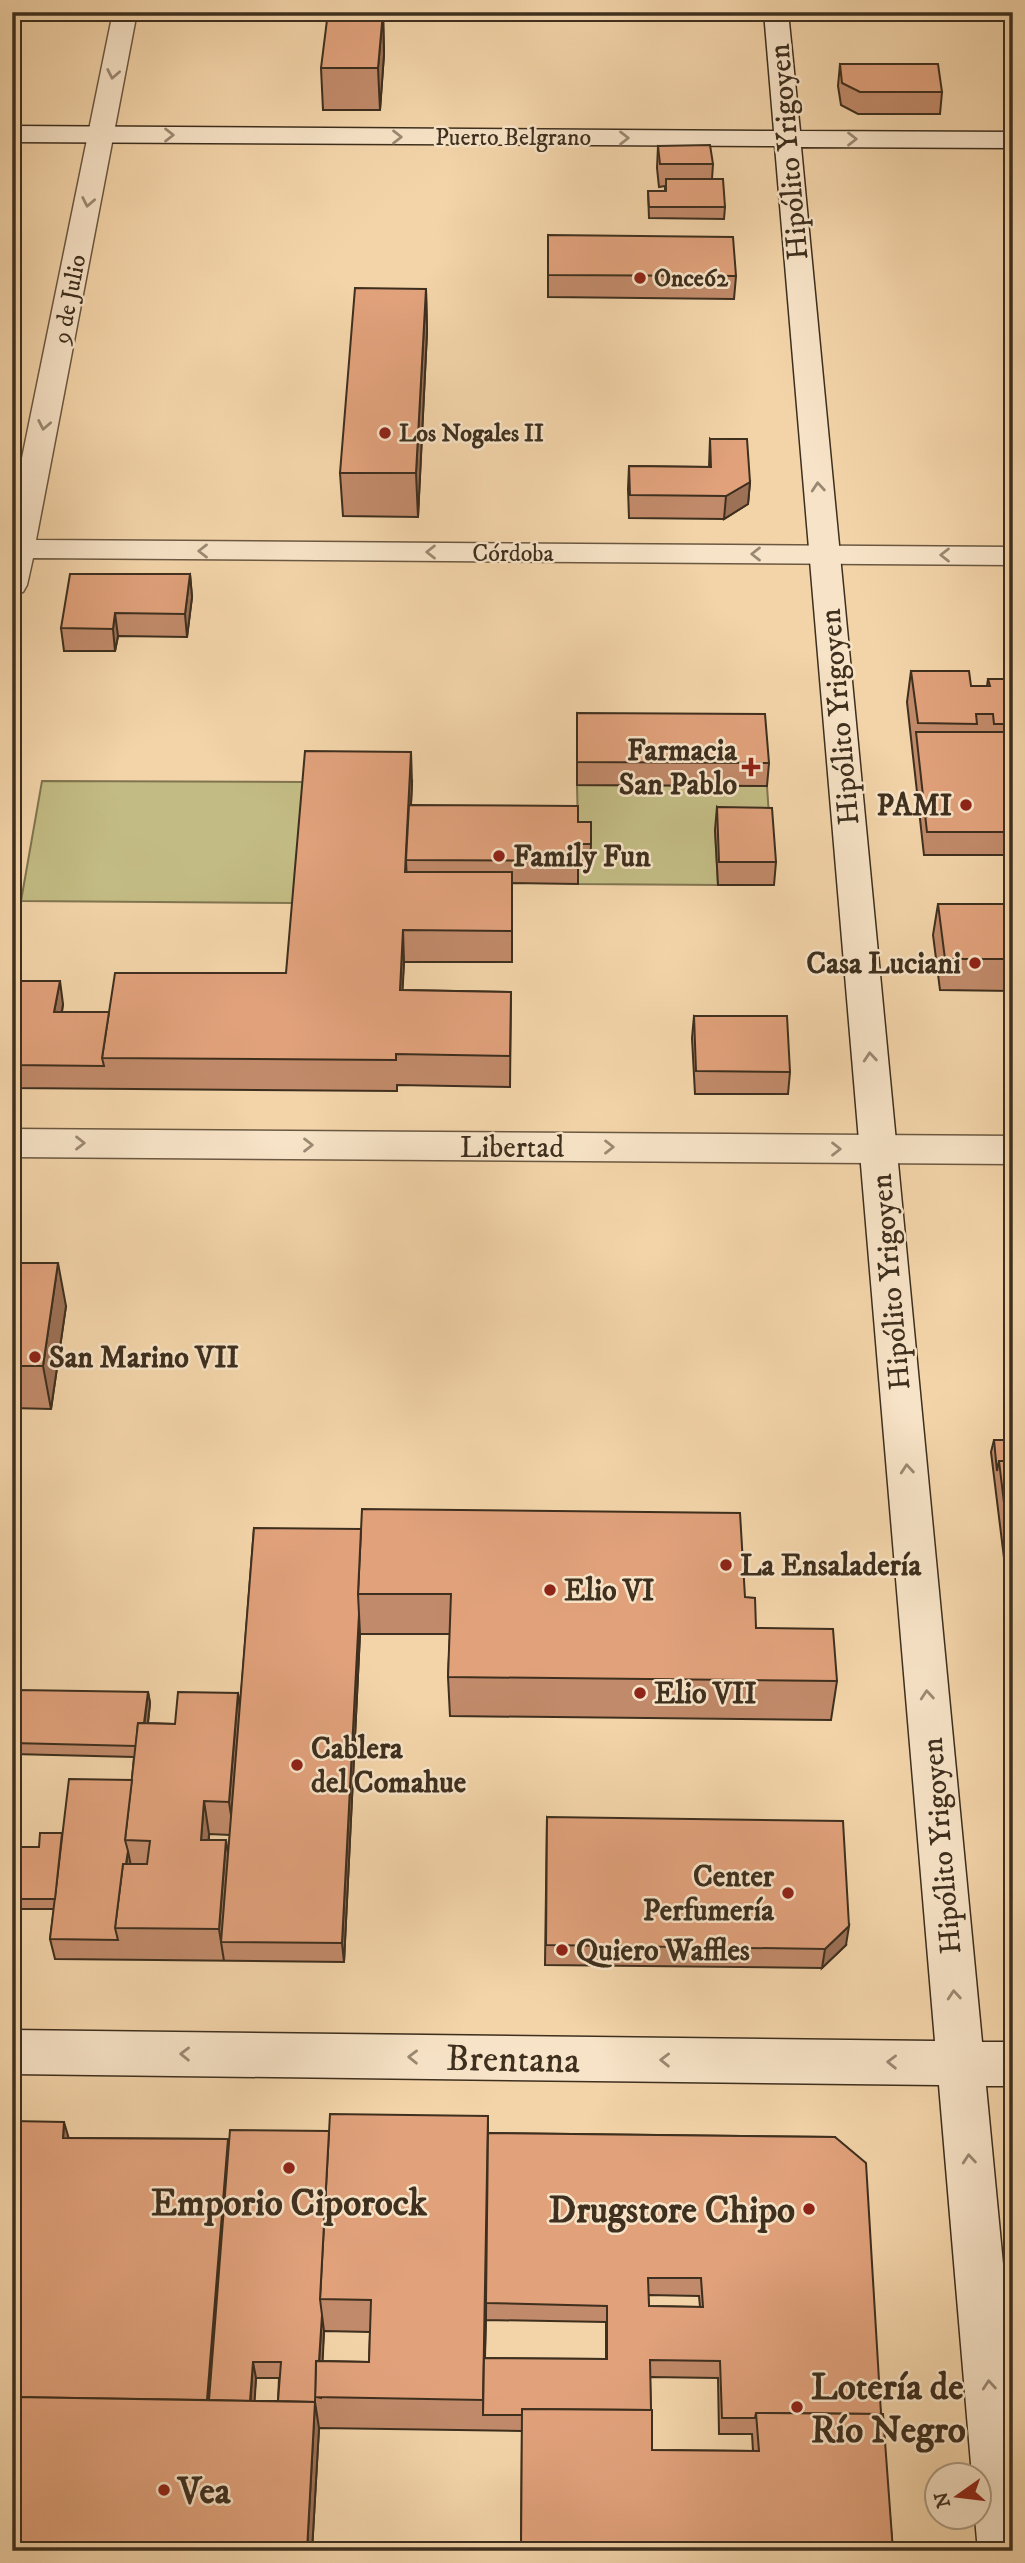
<svg xmlns="http://www.w3.org/2000/svg" width="1025" height="2563" viewBox="0 0 1025 2563" font-family="'IM FELL DW Pica',serif">
<style>
.green{fill:#c2bb83;stroke:#807550;stroke-width:2}
.lines{fill:none;stroke-linecap:round;stroke-linejoin:round}
.street-casing{stroke:#6b5841;stroke-width:3}
.secondary-casing{stroke:#3e2f1e;stroke-width:3}
.street{fill:#f7e3c7;fill-rule:evenodd}
.secondary{fill:#f7e3c7;fill-rule:evenodd}
.wall{fill:#c18a6a;stroke:#3e2f1e;stroke-width:2;fill-rule:evenodd}
.shaded-wall{fill:#9d7156;stroke:#3e2f1e;stroke-width:2}
.building{fill:#e0a17b;stroke:#3e2f1e;stroke-width:2;fill-rule:evenodd}
.oneway{stroke:#9a8972}
.poi-dot{fill:#8f2418;stroke:#f7e3c7;stroke-width:2.5}
.labels{text-anchor:middle;stroke-width:5;stroke-linejoin:round;paint-order:stroke}
.far-street-label{font-size:24px;fill:#3e2f1e;stroke:#f7e3c7}
.far-poi-label{font-size:24px;font-weight:bold;fill:#3e2f1e;stroke:#f7e3c7;text-anchor:start}
.street-label{font-size:30px;fill:#3e2f1e;stroke:#f7e3c7}
.poi-label{font-size:30px;font-weight:bold;fill:#3e2f1e;stroke:#f7e3c7;text-anchor:start}
.near-street-label{font-size:37px;fill:#3e2f1e;stroke:#f7e3c7}
.near-poi-label{font-size:37px;font-weight:bold;fill:#3e2f1e;stroke:#f7e3c7;text-anchor:start}
</style>
<rect width="100%" height="100%" fill="#f3d4a9"/>
<filter id="stains"><feTurbulence type="fractalNoise" baseFrequency=".00286" numOctaves="4"/><feColorMatrix values="0 0 0 0 .2 0 0 0 0 .09 0 0 0 0 .02 0 0 0 .5 -.17"/></filter>
<radialGradient id="worn" r=".72"><stop offset=".6" stop-color="#630" stop-opacity="0"/><stop offset="1" stop-color="#630" stop-opacity=".3"/></radialGradient>
<g class="green">
<polygon points="42,781 307,782 296,903 21,901"/>
<polygon points="577,785 767,786 770,831 715,831 718,885 578,884 578,867 590,867 578,829"/>
</g>
<g class="lines">
<g class="street-casing">
<g id="street">
<polygon points="113,12 137,12 36,540 1013,547 1013,565 33,558 27,585 23,592 12,594 12,507"/>
<polygon points="12,1129 1013,1136 1013,1164 12,1157"/>
</g>
</g>
<g class="secondary-casing">
<polygon id="secondary" points="764,12 788,12 800,131 1013,132 1013,148 801,147 982,2042 1013,2042 1013,2086 986,2086 1013,2369 1013,2551 978,2551 975,2518 979,2518 979,2476 972,2476 939,2085 12,2074 12,2030 935,2041 775,146 12,142 12,126 774,131"/>
</g>
<use href="#street" class="street"/>
<use href="#secondary" class="secondary"/>
</g>
<g class="wall">
<polygon points="383,12 384,54 380,110 323,110 321,68"/>
<polygon points="840,64 942,92 940,114 858,114 841,105 838,86"/>
<polygon points="658,146 713,164 712,179 725,207 724,219 649,218 648,191 665,191 665,186 659,187 657,168"/>
<polygon points="548,235 736,276 734,299 548,297"/>
<polygon points="426,289 427,332 418,517 343,516 340,473"/>
<polygon points="710,439 750,482 748,504 724,519 629,518 628,489 629,466 709,467"/>
<polygon points="190,574 192,597 187,637 118,636 115,651 64,651 61,628"/>
<polygon points="911,671 971,686 987,686 988,679 1013,679 1013,855 924,855 907,702"/>
<polygon points="577,713 769,763 767,786 577,785"/>
<polygon points="412,783 411,805 578,822 591,844 590,867 578,867 578,884 512,883 512,962 404,962 402,990 511,992 510,1087 397,1085 397,1091 12,1088 12,981 63,1004 62,1012 109,1012 286,973"/>
<polygon points="717,807 776,862 774,885 718,885 715,830"/>
<polygon points="938,904 1013,904 1013,991 940,990 933,935"/>
<polygon points="694,1016 790,1072 788,1094 695,1094 692,1038"/>
<polygon points="12,1263 66,1306 51,1409 12,1408"/>
<polygon points="994,1440 1013,1440 1013,1558 1004,1558 991,1452"/>
<path d="M254,1528L745,1597L756,1628L837,1681L831,1720L450,1716L448,1677L450,1634H360L344,1962L55,1959L50,1939L54,1909H12V1847H39L62,1833L132,1780L134,1757L13,1754L12,1728L148,1692L150,1703L148,1723L175,1724L238,1693L240,1708ZM209,1834L230,1835L228,1854L209,1840Z"/>
<polygon points="547,1817 846,1945 822,1968 545,1965"/>
<path d="M488,2133L835,2137L881,2413L893,2551H521L522,2431L319,2428L312,2551L68,2138L228,2139ZM648,2295L699,2296L700,2307L649,2306ZM486,2315V2320L606,2322V2359L485,2358ZM324,2331L370,2332L369,2362L322,2361ZM650,2377L718,2378L719,2434H752L753,2451L652,2450ZM256,2378H279L278,2401H254Z"/>
</g>
<g class="shaded-wall">
<polygon points="383,12 384,54 380,110 378,68"/>
<polygon points="426,289 427,332 418,517 416,473"/>
<polygon points="750,482 748,504 724,519 726,496"/>
<polygon points="190,574 192,597 187,637 185,614"/>
<polygon points="115,613 118,636 115,651 113,629"/>
<polygon points="411,752 412,783 408,860 406,860 407,883 405,872"/>
<polygon points="403,930 404,962 401,1022 400,990"/>
<polygon points="60,981 63,1004 58,1034 54,1012"/>
<polygon points="58,1263 66,1306 51,1409 43,1366"/>
<polygon points="359,1614 360,1634 344,1962 342,1943"/>
<polygon points="148,1692 150,1703 144,1757 142,1746"/>
<polygon points="238,1693 242,1727 234,1835 229,1802"/>
<polygon points="204,1801 209,1834 206,1872 201,1840"/>
<polygon points="226,1840 231,1873 221,1942 224,1961 219,1929"/>
<polygon points="128,1851 132,1871 119,1928"/>
<polygon points="849,1926 846,1945 822,1968 825,1949"/>
<polygon points="488,2116 486,2315 483,2415"/>
<polygon points="64,2122 71,2146 63,2138"/>
<polygon points="228,2139 213,2411 207,2405"/>
<polygon points="322,2315 324,2331 321,2398 317,2397"/>
<polygon points="253,2362 256,2378 253,2428 250,2412"/>
<polygon points="315,2402 319,2428 312,2551 307,2551"/>
</g>
<g class="building">
<polygon points="328,12 383,12 378,68 321,68"/>
<polygon points="840,64 938,64 942,92 860,92 842,83"/>
<polygon points="710,145 713,164 660,164 658,146"/>
<polygon points="666,179 723,179 725,207 649,207 648,191 666,191"/>
<polygon points="548,235 733,237 736,276 548,275"/>
<polygon points="355,288 426,289 416,473 340,473"/>
<polygon points="710,439 747,439 750,482 726,496 630,495 629,466 711,467"/>
<polygon points="70,574 190,574 185,614 115,613 113,629 61,628"/>
<polygon points="911,671 969,671 971,686 990,686 988,679 1013,679 1013,724 994,724 993,714 976,714 977,724 918,723"/>
<polygon points="577,713 765,714 769,763 577,762"/>
<polygon points="916,732 1013,732 1013,832 927,832"/>
<polygon points="305,751 411,752 405,872 512,872 512,931 403,930 400,990 511,992 510,1056 396,1054 396,1060 102,1058 115,973 286,973"/>
<polygon points="409,805 578,806 578,822 591,822 591,844 579,844 578,861 406,860"/>
<polygon points="717,807 772,808 776,862 719,862"/>
<polygon points="938,904 1013,904 1013,959 945,959"/>
<polygon points="12,981 60,981 54,1012 109,1012 102,1058 104,1066 12,1065"/>
<polygon points="694,1016 787,1016 790,1072 696,1071"/>
<polygon points="12,1263 58,1263 43,1366 12,1366"/>
<polygon points="994,1440 1013,1440 1013,1461 999,1461 997,1471"/>
<polygon points="999,1461 1013,1461 1013,1536 1008,1536"/>
<polygon points="362,1509 740,1513 745,1597 755,1598 756,1628 833,1629 837,1681 448,1677 451,1594 358,1594"/>
<polygon points="254,1528 361,1529 358,1594 359,1614 342,1943 221,1942"/>
<polygon points="18,1690 148,1692 144,1723 138,1723 136,1746 12,1743 12,1728"/>
<polygon points="178,1692 238,1693 229,1802 204,1801 201,1840 226,1840 219,1929 115,1928 123,1864 147,1864 150,1841 125,1840 138,1723 175,1724"/>
<polygon points="69,1779 132,1780 125,1840 128,1851 126,1864 123,1864 115,1928 118,1940 50,1939"/>
<polygon points="547,1817 843,1821 849,1926 825,1949 546,1945"/>
<polygon points="40,1833 62,1833 55,1899 12,1899 12,1847 39,1847"/>
<polygon points="330,2114 488,2116 483,2400 315,2397 316,2361 369,2362 371,2300 320,2299"/>
<polygon points="12,2121 64,2122 63,2138 228,2139 207,2400 12,2397"/>
<polygon points="230,2130 329,2131 320,2299 322,2315 319,2361 316,2361 315,2402 278,2401 281,2362 253,2362 250,2401 209,2400"/>
<path d="M488,2133L835,2137L866,2163L881,2414L756,2413L755,2418H722L720,2361L650,2360L651,2410L522,2409V2415H483L484,2358L607,2359V2306L486,2303ZM648,2278H701L703,2307L649,2306Z"/>
<polygon points="12,2397 315,2402 307,2551 12,2551"/>
<polygon points="522,2409 652,2410 652,2450 759,2451 756,2413 883,2414 893,2551 610,2551 521,2549"/>
</g>
<defs><path id="oneway-chevron" d="M-2-3.5L2.5 0L-2 3.5" fill="none" stroke-width="1.6" stroke-linecap="round" stroke-linejoin="round" transform="scale(1.75)"/></defs>
<g class="oneway">
<use href="#oneway-chevron" transform="translate(113 74) rotate(101)"/>
<use href="#oneway-chevron" transform="translate(169 135)"/>
<use href="#oneway-chevron" transform="translate(397 137)"/>
<use href="#oneway-chevron" transform="translate(624 138)"/>
<use href="#oneway-chevron" transform="translate(852 139)"/>
<use href="#oneway-chevron" transform="translate(88 202) rotate(101)"/>
<use href="#oneway-chevron" transform="translate(44 425) rotate(101)"/>
<use href="#oneway-chevron" transform="translate(818 487) rotate(-95)"/>
<use href="#oneway-chevron" transform="translate(203 551) rotate(-180)"/>
<use href="#oneway-chevron" transform="translate(431 552) rotate(-180)"/>
<use href="#oneway-chevron" transform="translate(756 554) rotate(-180)"/>
<use href="#oneway-chevron" transform="translate(945 555) rotate(-180)"/>
<use href="#oneway-chevron" transform="translate(870 1057) rotate(-95)"/>
<use href="#oneway-chevron" transform="translate(80 1143)"/>
<use href="#oneway-chevron" transform="translate(308 1145)"/>
<use href="#oneway-chevron" transform="translate(609 1147)"/>
<use href="#oneway-chevron" transform="translate(836 1149)"/>
<use href="#oneway-chevron" transform="translate(907 1469) rotate(-95)"/>
<use href="#oneway-chevron" transform="translate(927 1695) rotate(-95)"/>
<use href="#oneway-chevron" transform="translate(954 1995) rotate(-95)"/>
<use href="#oneway-chevron" transform="translate(185 2054) rotate(-179)"/>
<use href="#oneway-chevron" transform="translate(413 2057) rotate(-179)"/>
<use href="#oneway-chevron" transform="translate(665 2060) rotate(-179)"/>
<use href="#oneway-chevron" transform="translate(892 2062) rotate(-179)"/>
<use href="#oneway-chevron" transform="translate(969 2159) rotate(-95)"/>
<use href="#oneway-chevron" transform="translate(989 2385) rotate(-95)"/>
</g>
<g class="poi-dot">
<circle cx="640" cy="278" r="7"/>
<circle cx="385" cy="433" r="7"/>
<path d="M747.5 756.5h7v7h7v7h-7v7h-7v-7h-7v-7h7z"/>
<circle cx="966" cy="805" r="7"/>
<circle cx="499" cy="856" r="7"/>
<circle cx="975" cy="963" r="7"/>
<circle cx="35" cy="1357" r="7"/>
<circle cx="726" cy="1565" r="7"/>
<circle cx="550" cy="1590" r="7"/>
<circle cx="640" cy="1693" r="7"/>
<circle cx="297" cy="1765" r="7"/>
<circle cx="788" cy="1893" r="7"/>
<circle cx="562" cy="1950" r="7"/>
<circle cx="289" cy="2168" r="7"/>
<circle cx="809" cy="2209" r="7"/>
<circle cx="797" cy="2407" r="7"/>
<circle cx="164" cy="2490" r="7"/>
</g>
<g class="labels">
<g class="far-street-label">
<text x="513" y="145">Puerto Belgrano</text>
<text transform="translate(69 299) rotate(-79)" y="8">9 de Julio</text>
<text x="513" y="561">Córdoba</text>
</g>
<g class="far-poi-label">
<text x="654" y="286">Once62</text>
<text x="399" y="441">Los Nogales II</text>
</g>
<g class="street-label">
<text transform="translate(788 152) rotate(-95)" y="10">Hipólito Yrigoyen</text>
<text transform="translate(839 717) rotate(-95)" y="10">Hipólito Yrigoyen</text>
<text x="512" y="1157">Libertad</text>
<text transform="translate(890 1282) rotate(-95)" y="10">Hipólito Yrigoyen</text>
<text transform="translate(941 1846) rotate(-95)" y="10">Hipólito Yrigoyen</text>
</g>
<g class="poi-label">
<text x="737" y="760" text-anchor="end">Farmacia<tspan x="737" dy="34">San Pablo</tspan></text>
<text x="952" y="815" text-anchor="end">PAMI</text>
<text x="513" y="866">Family Fun</text>
<text x="961" y="973" text-anchor="end">Casa Luciani</text>
<text x="49" y="1367">San Marino VII</text>
<text x="740" y="1575">La Ensaladería</text>
<text x="564" y="1600">Elio VI</text>
<text x="654" y="1703">Elio VII</text>
<text x="311" y="1758">Cablera<tspan x="311" dy="34">del Comahue</tspan></text>
<text x="774" y="1886" text-anchor="end">Center<tspan x="774" dy="34">Perfumería</tspan></text>
<text x="576" y="1960">Quiero Waffles</text>
</g>
<g class="near-street-label">
<text transform="translate(513 2058) rotate(1)" y="13">Brentana</text>
</g>
<g class="near-poi-label">
<text x="289" y="2215" text-anchor="middle">Emporio Ciporock</text>
<text x="795" y="2222" text-anchor="end">Drugstore Chipo</text>
<text x="811" y="2399">Lotería de<tspan x="811" dy="43">Río Negro</tspan></text>
<text x="178" y="2503">Vea</text>
</g>
</g>
<rect width="1025" height="2563" fill="none" stroke="#f3d4a9" stroke-width="42"/>
<rect x="14" y="14" width="997" height="2535" fill="none" stroke="#3e2f1e" stroke-width="3.5"/>
<rect x="21" y="21" width="983" height="2521" fill="none" stroke="#3e2f1e" stroke-width="2"/>
<g transform="translate(958 2496) rotate(256)"><circle r="33" fill="#f7e3c7" stroke="#ad9b83" stroke-width="2"/>
<path d="M0-5L12 26L0 18L-12 26Z" fill="#8f2418"/>
<text y="-10" font-size="19" font-weight="bold" text-anchor="middle" fill="#3e2f1e">N</text>
</g>
<rect width="100%" height="100%" filter="url(#stains)"/>
<rect width="100%" height="100%" fill="url(#worn)"/>
</svg>
